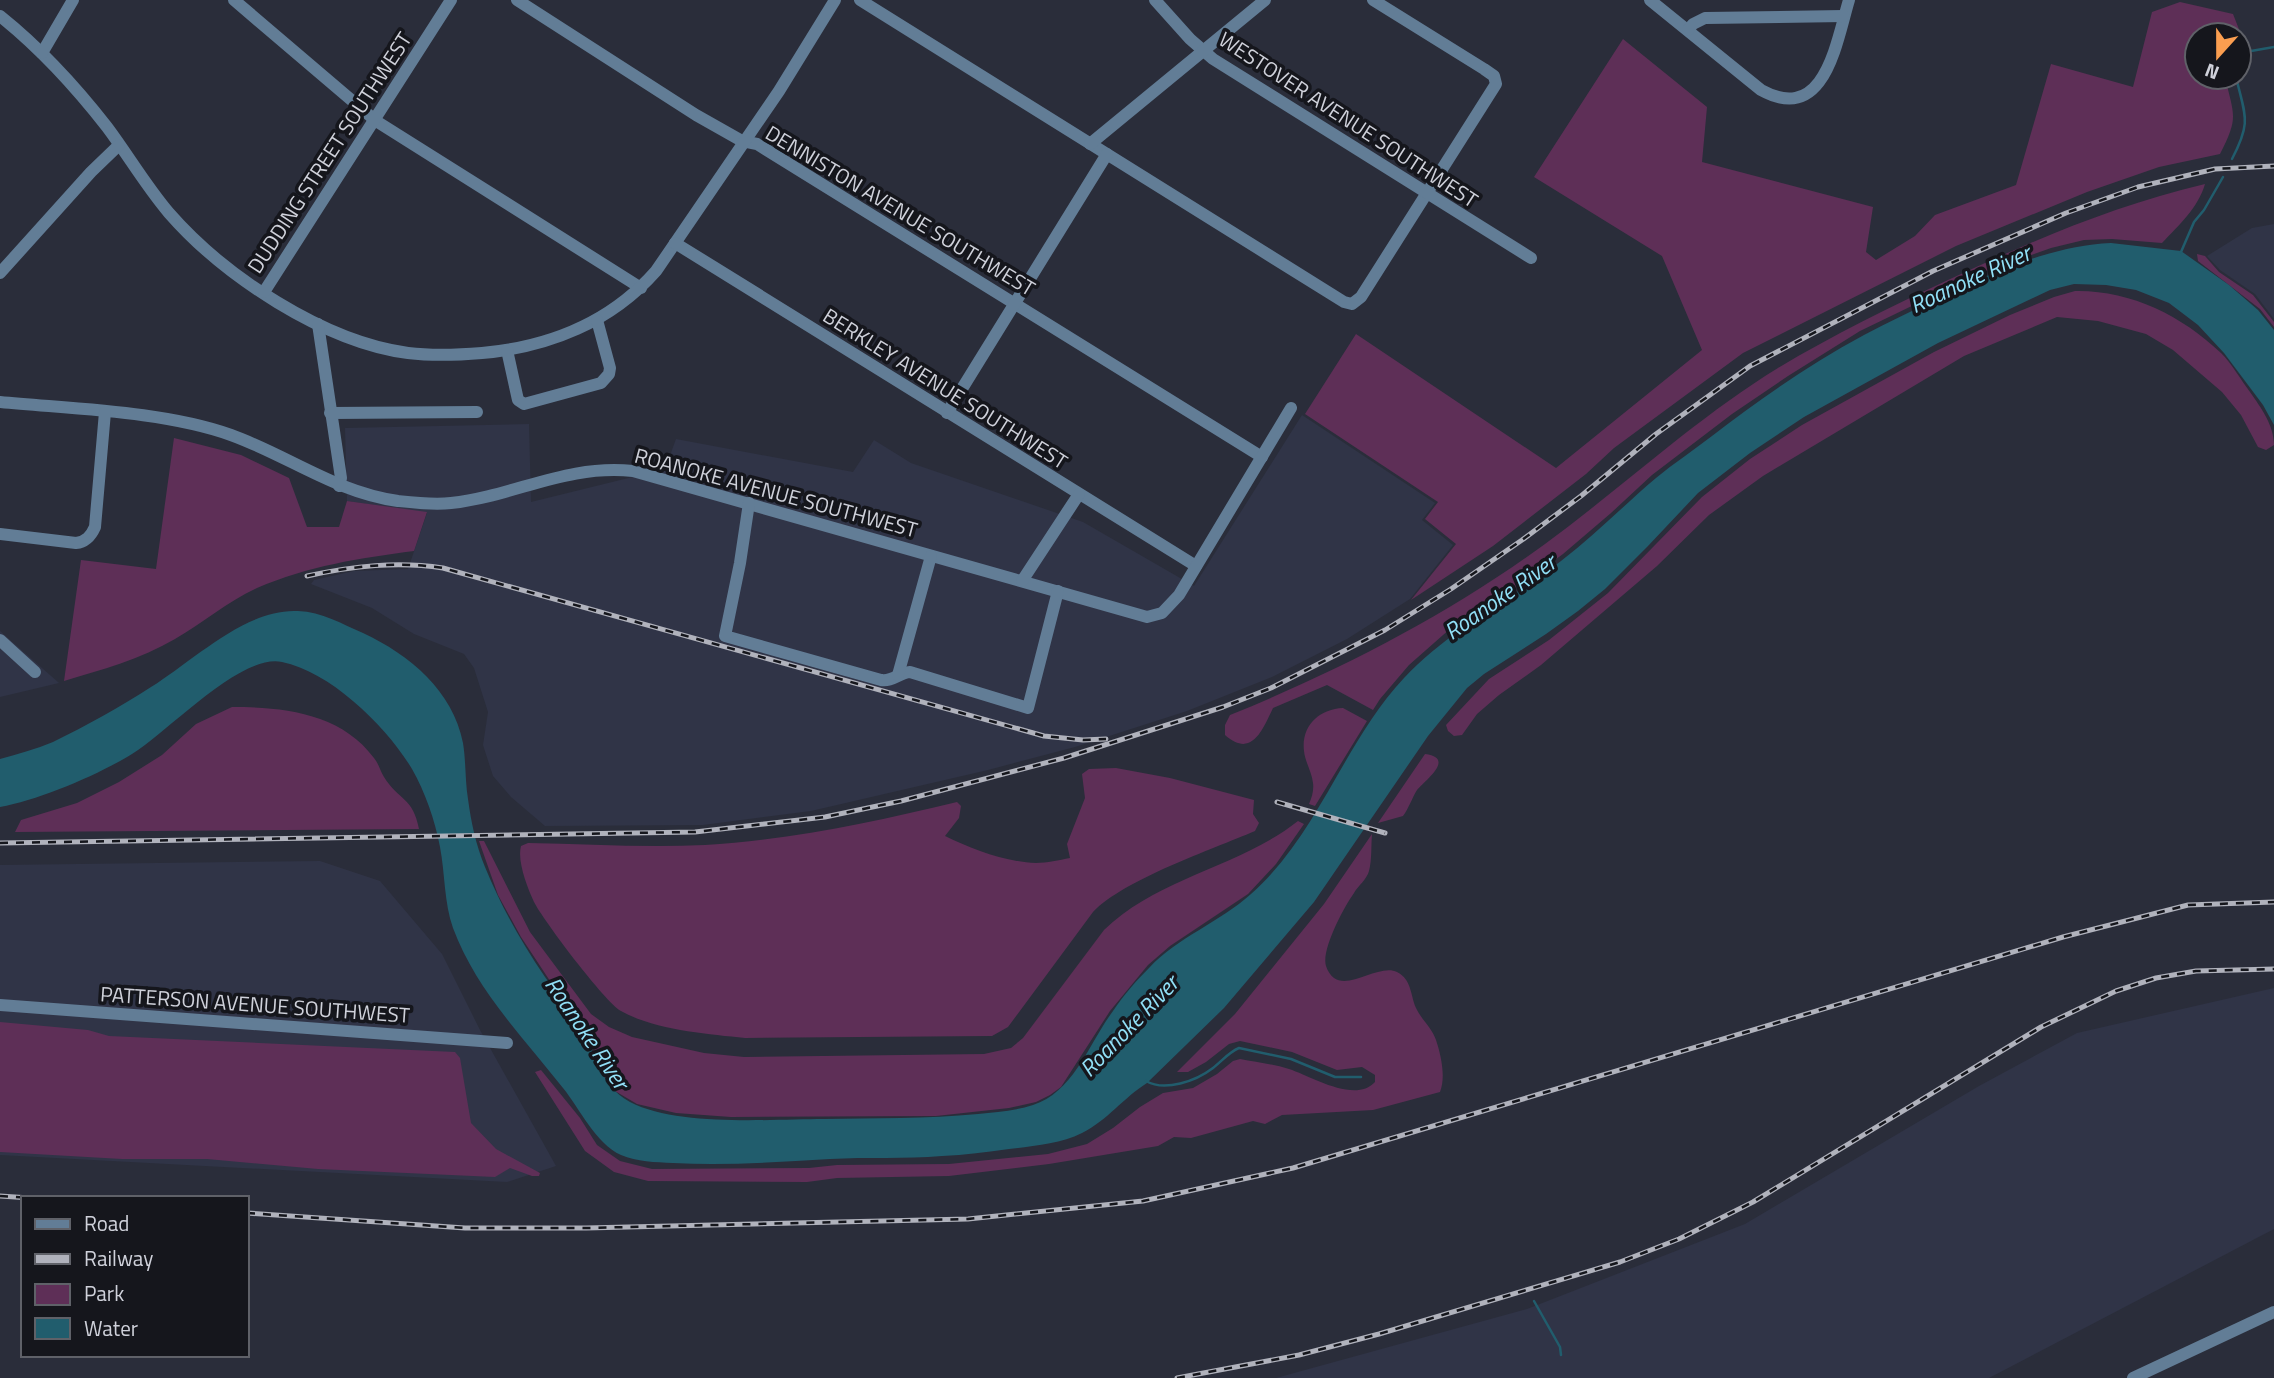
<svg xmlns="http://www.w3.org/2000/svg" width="2274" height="1378" viewBox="0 0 2274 1378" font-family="'Titillium Web',sans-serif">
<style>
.built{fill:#303447}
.green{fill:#5e2f57}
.water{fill:#215d6d}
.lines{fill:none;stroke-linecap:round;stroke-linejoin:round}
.stream{stroke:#215d6d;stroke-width:2.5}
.minor{stroke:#627d96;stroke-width:12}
.rail-casing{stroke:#b0b2bc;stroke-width:5}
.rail{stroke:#15161c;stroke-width:2.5;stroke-dasharray:8;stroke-linecap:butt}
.labels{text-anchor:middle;stroke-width:7;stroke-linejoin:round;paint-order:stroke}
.street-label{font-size:21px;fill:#cfd1da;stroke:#15161c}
.water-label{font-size:23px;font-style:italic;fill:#91e0f7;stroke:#15161c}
</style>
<rect width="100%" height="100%" fill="#2a2d3a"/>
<g class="built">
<polygon points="2274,224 2274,319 2255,294 2220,270 2207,256 2252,228"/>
<polygon points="1302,415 1435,503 1422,520 1453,545 1410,599 1347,639 1272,677 1187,711 1075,747 988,770 811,811 703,825 545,826 511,797 493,776 483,745 488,712 474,668 464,654 414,634 372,608 311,584 314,580 354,571 408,569 427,513 347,501 345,428 529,424 531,502 665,469 676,439 853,472 874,440 911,463 1083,522 1194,586"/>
<polygon points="0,631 59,683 0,697"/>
<polygon points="320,861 380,881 442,954 480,1030 556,1166 507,1182 0,1155 0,865"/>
<polygon points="2274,988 2274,1229 1989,1378 1276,1378 1527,1309 1745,1224 1979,1086 2077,1033"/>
</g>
<g class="green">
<path d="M2180,2L2233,14L2244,42L2239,46V35H2197V77H2225C2234,116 2239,117 2220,154L2159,167L2087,192L1956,246L1743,353L1614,448L1586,474L1493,546L1411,600L1456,544L1425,519L1438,502L1305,414L1356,334L1556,468L1702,350L1662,256L1534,177L1623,39L1707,107L1702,162L1873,207L1866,252L1876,260L1915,236L1935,215L2016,185L2051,64L2133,87L2152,12Z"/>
<path d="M2205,184C2198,208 2179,225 2162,243L2112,239L2084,240L2051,248L1978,274L1860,331L1788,376L1732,414L1652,475L1611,513L1563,554L1525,582L1451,628L1409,665L1380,699L1373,710L1327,685L1273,708C1263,729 1252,759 1225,735V725L1230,715C1341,670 1448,615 1545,544C1624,486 1695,419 1778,368C1833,335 1890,307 1948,280C2034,240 2113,206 2205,184Z"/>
<polygon points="2197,254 2205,256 2219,272 2253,295 2274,322 2274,327 2260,309 2198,261"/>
<path d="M2075,291C2130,290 2181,315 2221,353C2232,364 2241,380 2250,392C2261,408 2274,425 2274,445L2266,450L2258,447L2241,415L2222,392L2173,350L2146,334L2098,321L2057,317L1964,356L1763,476L1709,515L1657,566L1541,665L1499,695L1477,714L1462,735L1454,736L1448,731L1446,725L1489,679L1549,640L1608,593L1702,497L1750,459L1802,425L1934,352L2010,315L2054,297Z"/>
<path d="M174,438L241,455L289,478L307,527H339L347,501L427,512L414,551C360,558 308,566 257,588C228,601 203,623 175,639C141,659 101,670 64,681L81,560L156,569Z"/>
<path d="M232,707C283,707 341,713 374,758C379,764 380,771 384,777C399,801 413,797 419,829L15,832L21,820L77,803L119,782L162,755L196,724Z"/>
<path d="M1343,708L1367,721L1315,806L1309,804C1312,797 1314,790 1313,783C1312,772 1305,762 1304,751C1301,726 1319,709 1343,708Z"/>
<path d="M1425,754C1457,758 1423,782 1417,790C1412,798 1409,808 1403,816L1378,823Z"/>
<path d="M1116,768L1170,778L1254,800L1253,814L1259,823L1255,831C1211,850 1125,879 1093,912L1008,1027L992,1036L745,1038C707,1034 655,1030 621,1011C605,1002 543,920 534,902C527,887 517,861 521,846L528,843C587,844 646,848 705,845C790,840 874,822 957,802L961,806L959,818L945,836C972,849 1005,862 1036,863C1047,863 1059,860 1070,858L1067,844L1085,798L1082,774L1089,769Z"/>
<path d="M1298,821L1304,824L1276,864L1248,894L1170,946L1148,965L1110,1011L1061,1087L1050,1095L1036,1102L1009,1108L936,1116L731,1117L676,1113L637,1104L615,1091L601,1071L593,1045L579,1019L552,984L521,937L498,895L479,841H484L530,932L591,1014L609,1027L632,1037L704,1053L744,1057L984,1054L1011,1048L1023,1038L1104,930C1158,877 1240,867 1298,821Z"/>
<path d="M1372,834C1371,846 1372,860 1369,871C1367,879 1358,886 1354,893C1344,907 1321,950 1326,966C1338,1001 1376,962 1397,972C1412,980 1410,994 1416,1008C1421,1019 1432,1028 1436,1040C1441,1055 1446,1077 1440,1092L1373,1110L1282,1115L1265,1124L1253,1121L1191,1138L1174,1137L1158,1146L1049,1164L949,1176L837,1178L807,1182L648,1181L614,1172L585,1151L535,1072L541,1070L580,1118L597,1145L620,1161L652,1169L809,1168L837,1165L949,1164L1048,1154L1087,1144L1113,1128L1140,1107L1163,1093L1193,1088L1217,1074L1233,1061L1240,1059C1256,1062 1273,1064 1289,1069C1311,1076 1355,1104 1375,1082V1075L1362,1067L1337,1070L1292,1052L1240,1041L1229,1044L1206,1062L1188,1072H1177L1235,1014L1324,904Z"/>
<polygon points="0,1022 88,1030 109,1036 455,1052 460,1058 471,1123 496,1149 540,1173 539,1176 532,1176 510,1168 495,1177 318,1169 207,1159 122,1159 0,1152"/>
</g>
<path class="water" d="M2111,243L2181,251L2229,285L2258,310L2274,330V425L2263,405L2224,353L2198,325L2169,303L2136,290L2106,285L2074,284L2050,290L1938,343L1804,417L1750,453L1698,493L1648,546L1605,589L1578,611L1546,634L1484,674L1467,688L1428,736L1314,902L1224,1008L1147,1083C1123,1098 1108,1120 1082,1133C1060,1144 1033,1146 1009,1149C987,1152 965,1155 942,1156C905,1159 867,1157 830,1159C777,1162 725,1166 673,1163C655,1162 637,1162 621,1155C596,1144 580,1109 563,1088C523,1037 476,990 453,928C444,903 445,873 440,847C435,820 425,792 412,769C387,727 331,672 282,662C241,653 168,732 132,754C98,775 39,800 0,807V759C18,754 36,749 53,742C86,726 120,707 151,687C193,661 246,608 298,611C322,612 342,624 363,633C410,655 453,691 463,743C466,761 465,781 468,799C471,822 476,845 485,867C501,906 521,942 545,977C556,992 568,1007 578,1022C596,1051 598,1085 630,1102C678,1127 770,1119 824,1119C875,1118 927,1119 978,1114C996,1112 1015,1111 1033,1105C1074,1092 1089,1043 1113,1011C1123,996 1136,981 1149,968C1178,937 1220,922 1251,894C1318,835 1344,742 1404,678C1450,629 1509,601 1561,561C1595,535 1624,505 1656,478C1674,463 1694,450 1712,436C1760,399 1810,364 1864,335C1888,322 1914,310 1939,298C1993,272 2051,246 2111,243Z"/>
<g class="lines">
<g class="stream">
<polyline points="2239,60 2251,51 2274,47"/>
<path d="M2232,159C2252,121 2245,116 2236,77"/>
<polyline points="2181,252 2194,222 2204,210 2223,177"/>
<path d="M1146,1081C1165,1092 1196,1081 1213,1068C1222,1061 1229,1052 1239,1048L1291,1059L1335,1077H1361"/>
<polyline points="1534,1301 1560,1347 1561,1355"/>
</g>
<g class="minor">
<polyline points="234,0 376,121 641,288"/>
<polyline points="517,0 696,115 742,141 757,144 1262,457"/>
<polyline points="860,0 1344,302 1352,304 1361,297 1496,84 1494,76 1484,69 1373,0"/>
<polyline points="1155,0 1190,39 1213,59 1531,258"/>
<path d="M1650,0L1761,90C1825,125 1836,43 1849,0"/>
<path d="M0,16C40,48 75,86 107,127C128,155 146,186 169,213C224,276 324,342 408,353C433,356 458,355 482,353C549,347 611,322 656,271L779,91L835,0"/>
<polyline points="1688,30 1693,24 1705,18 1844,16"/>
<polyline points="42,53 73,0"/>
<polyline points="1090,144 1265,0"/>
<polyline points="675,243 1196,566"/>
<polyline points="0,273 91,172 119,145"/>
<polyline points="264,292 451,0"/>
<polyline points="318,324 341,478 339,486"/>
<polyline points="507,350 518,400 524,404 601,383 609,374 610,368 597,320"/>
<path d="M0,402C72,409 164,411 231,435C289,456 335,492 398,501C416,503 433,505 451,503C515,496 566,464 633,471L1147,617L1162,613L1179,595L1291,408"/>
<polyline points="330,413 477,412"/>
<polyline points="947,413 1107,154"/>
<path d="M749,503L740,563L725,636L881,680C892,682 899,673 910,672L1028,708L1058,591"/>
<path d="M0,534L76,543C86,542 91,536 95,527L105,412"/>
<polyline points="1022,581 1079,494"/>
<polyline points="0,640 35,672"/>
<polyline points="898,675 931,556"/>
<polyline points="0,1005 507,1043"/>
<polyline points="2133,1378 2274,1312"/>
</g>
<g class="rail-casing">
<g id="rail">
<path d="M307,576C353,566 397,561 443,568L1044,736L1083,740L1106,739"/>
<polyline points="1277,802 1385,833"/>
<polyline points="0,843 695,832 825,817 901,801 1064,758 1223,707 1271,688 1385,630 1451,589 1522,540 1581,496 1656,434 1750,366 1933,271 2066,213 2138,187 2215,169 2274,166"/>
<polyline points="0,1196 30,1198"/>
<polyline points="247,1213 465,1228 586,1228 968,1219 1143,1201 1293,1168 2063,937 2188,905 2274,902"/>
<polyline points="1177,1378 1299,1355 1379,1334 1620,1262 1679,1239 1753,1202 2041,1027 2116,991 2156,978 2196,971 2274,969"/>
</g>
</g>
<use href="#rail" class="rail"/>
</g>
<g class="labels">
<g class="street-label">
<text transform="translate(1348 120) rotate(33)" y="7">WESTOVER AVENUE SOUTHWEST</text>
<text transform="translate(330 153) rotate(-57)" y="7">DUDDING STREET SOUTHWEST</text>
<text transform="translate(900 211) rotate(31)" y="7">DENNISTON AVENUE SOUTHWEST</text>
<text transform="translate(945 389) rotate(32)" y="7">BERKLEY AVENUE SOUTHWEST</text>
<text transform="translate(776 493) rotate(15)" y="7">ROANOKE AVENUE SOUTHWEST</text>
<text transform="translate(255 1005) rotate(4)" y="7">PATTERSON AVENUE SOUTHWEST</text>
</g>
<g class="water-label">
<text transform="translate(1970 279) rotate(-25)" y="8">Roanoke River</text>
<text transform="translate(1500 597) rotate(-35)" y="8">Roanoke River</text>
<text transform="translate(1129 1026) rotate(-46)" y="8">Roanoke River</text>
<text transform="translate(587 1033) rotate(56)" y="8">Roanoke River</text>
</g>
</g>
<rect x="21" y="1196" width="228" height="161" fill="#15161c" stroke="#5f6168" stroke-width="2"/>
<rect x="35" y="1219" width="35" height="10" fill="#627d96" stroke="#5f6168" stroke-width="2"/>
<text x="84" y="1231" font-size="21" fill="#cfd1da">Road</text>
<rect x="35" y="1254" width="35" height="10" fill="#b0b2bc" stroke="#5f6168" stroke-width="2"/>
<text x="84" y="1266" font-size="21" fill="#cfd1da">Railway</text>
<rect x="35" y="1284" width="35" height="21" fill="#5e2f57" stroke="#5f6168" stroke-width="2"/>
<text x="84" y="1301" font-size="21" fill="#cfd1da">Park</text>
<rect x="35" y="1318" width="35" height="21" fill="#215d6d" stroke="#5f6168" stroke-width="2"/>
<text x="84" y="1336" font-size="21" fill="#cfd1da">Water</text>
<g transform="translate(2218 56) rotate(201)"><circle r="33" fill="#15161c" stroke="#5f6168" stroke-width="2"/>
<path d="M0-5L12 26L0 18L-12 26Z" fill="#fb9e50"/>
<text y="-10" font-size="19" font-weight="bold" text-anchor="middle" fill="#cfd1da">N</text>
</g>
</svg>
